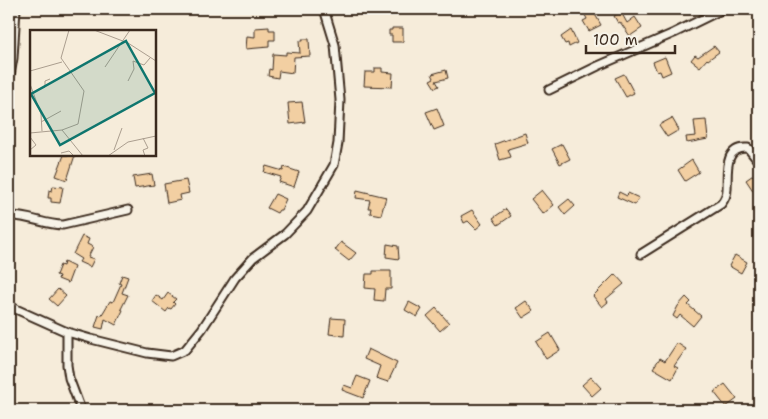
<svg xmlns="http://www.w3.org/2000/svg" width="768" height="419" viewBox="0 0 768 419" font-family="'Shantell Sans',sans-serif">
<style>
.building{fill:#f2cfa2;stroke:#3b2a1e}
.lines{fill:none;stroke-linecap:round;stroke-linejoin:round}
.street-casing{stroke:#3b2a1e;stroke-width:11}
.street{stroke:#f7f3e8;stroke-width:7}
.inset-road{fill:none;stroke:#ab9e8f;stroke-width:1}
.view{fill:#0f766e;fill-opacity:0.15;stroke:#0f766e;stroke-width:2.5}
.inset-edge{fill:none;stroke:#3b2a1e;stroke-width:2.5}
</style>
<rect width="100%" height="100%" fill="#f6ecda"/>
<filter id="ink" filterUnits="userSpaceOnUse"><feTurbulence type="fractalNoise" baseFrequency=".02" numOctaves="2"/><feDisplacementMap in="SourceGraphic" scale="10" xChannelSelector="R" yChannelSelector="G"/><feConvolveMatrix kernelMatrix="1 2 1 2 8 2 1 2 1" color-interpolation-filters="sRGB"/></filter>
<g filter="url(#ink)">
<g class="building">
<polygon points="592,9 601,25 589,31 583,21 587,19 584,13"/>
<polygon points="621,12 627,23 635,17 642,28 630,36 620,22 618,23 614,16"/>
<polygon points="269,27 269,30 275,30 275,40 269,40 269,47 246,49 247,36 255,37 255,28"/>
<polygon points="392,28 403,28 403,42 392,42 392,35 389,35 389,30 392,30"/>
<polygon points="571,30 577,43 569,47 568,43 565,44 561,37"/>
<polygon points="302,39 309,39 310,56 294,57 293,73 279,71 278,78 268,76 269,69 272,70 273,54 286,55 286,52 300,53 299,41 303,41"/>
<polygon points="714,46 719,52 708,60 707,59 700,67 691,60 695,55 698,57"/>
<polygon points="665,57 671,72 662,76 660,71 657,72 653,62"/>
<polygon points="375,68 382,68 382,72 393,73 392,87 364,86 365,72 375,72"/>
<polygon points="446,70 448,78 436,81 439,86 435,88 430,80 434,78 432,74"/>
<polygon points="624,74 634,93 626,97 615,78"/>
<polygon points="302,102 305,122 290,124 288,103"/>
<polygon points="437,108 444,126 434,130 426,112"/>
<polygon points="672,118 679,130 667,137 659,125"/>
<polygon points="706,120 708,139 687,143 686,137 696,136 694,121"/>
<polygon points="525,133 528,143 508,149 511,157 500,160 495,144"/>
<polygon points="562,144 570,159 560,164 552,149"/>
<polygon points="64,155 75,155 67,180 56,176"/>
<polygon points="692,160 699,172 685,181 678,170"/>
<polygon points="266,166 283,171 284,167 299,172 294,187 279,182 281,177 264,172"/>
<polygon points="756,173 759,178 759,193 756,195 746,180"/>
<polygon points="152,174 154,185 135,188 133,177"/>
<polygon points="186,180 189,193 180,195 181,200 167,203 164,184"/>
<polygon points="53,186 63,187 60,203 51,202 51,198 48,198 49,190 52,191"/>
<polygon points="357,190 386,197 381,215 370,213 371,208 368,208 370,200 356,198"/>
<polygon points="542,190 554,205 543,214 531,199"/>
<polygon points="619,192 627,196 628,193 639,198 635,205 617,197"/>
<polygon points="275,194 286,199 281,210 279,210 277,213 267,208"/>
<polygon points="569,199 575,206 565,215 559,207"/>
<polygon points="506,209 511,216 498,225 493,218"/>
<polygon points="472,210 482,224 476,229 468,221 464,223 461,216"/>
<polygon points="82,236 89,239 87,244 93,247 88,257 94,259 90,267 79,262 81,259 73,254"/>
<polygon points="341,242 356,253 349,261 335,250"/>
<polygon points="387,244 398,246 399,259 386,257"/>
<polygon points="735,255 747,262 741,273 729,266"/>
<polygon points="64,262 74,267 68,283 58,279 59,276 56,275 60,265 63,266"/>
<polygon points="373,271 391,271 391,289 385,289 384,301 374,300 375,289 365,288 366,274 373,274"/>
<polygon points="615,274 624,284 606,299 608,302 602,307 593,296"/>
<polygon points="122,275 128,277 122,293 128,295 121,309 123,310 116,325 105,319 103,329 95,327 99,315 101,316 110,301 113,302 121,284 119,283"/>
<polygon points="58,289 66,296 57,306 49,299"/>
<polygon points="168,293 176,299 173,302 175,304 171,309 169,308 166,312 152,301 156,295 163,300"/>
<polygon points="686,297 691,302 688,305 701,316 693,326 680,315 677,319 673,316 678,306"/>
<polygon points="526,301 534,311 523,318 516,308"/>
<polygon points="409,302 422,309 417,317 405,310"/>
<polygon points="436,308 449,323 440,331 427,316"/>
<polygon points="331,318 345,319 344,336 329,334"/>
<polygon points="550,333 560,350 546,359 536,342"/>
<polygon points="677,343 686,349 674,366 678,368 672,379 653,368 660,358 665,361"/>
<polygon points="368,349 397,363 388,382 376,378 380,366 364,359"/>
<polygon points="357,376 370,381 363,398 342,390 344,385 352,388"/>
<polygon points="591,377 601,388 592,396 582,385"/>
<polygon points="725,384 737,399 726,407 714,392"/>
</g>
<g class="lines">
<g class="street-casing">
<g id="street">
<polyline points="9,81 13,58 16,9"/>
<polyline points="549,90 598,66 674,33 723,9"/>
<path d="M9,216C28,215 44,225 63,225L128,210"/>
<path d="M641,254L721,204C725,199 727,195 727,189C728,173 723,146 748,148L759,162"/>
<polyline points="9,306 67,332 91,339 147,353 171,356 185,350 202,329 235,278 253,258 285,234 307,211 334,165 338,143 340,100 335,45 324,9"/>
<polyline points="67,332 67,365 69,378 81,410"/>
</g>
</g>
<use href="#street" class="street"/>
</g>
</g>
<g transform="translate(30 30)">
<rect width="126" height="126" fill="#f6ecda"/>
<path class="inset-road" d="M64,0L98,13L126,31M75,37L100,0M0,41L32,32M98,51L104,39L103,31L114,35L120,28M0,54L11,84L12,101M0,64L15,57V51L20,49M11,92L31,81M32,100L53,126M0,103L32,100L48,94L54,61L31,28L39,0M0,107L6,115L0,120M113,108L118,118L113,120L115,126M84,120L92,98M31,123L39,121L44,126M78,126L98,112L126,106"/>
<path class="view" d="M96,11L125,63L30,115L1,64Z"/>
<rect width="126" height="126" class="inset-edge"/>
</g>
<rect width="768" height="419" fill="none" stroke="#f7f3e8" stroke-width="30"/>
<rect x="15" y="15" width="738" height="389" fill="none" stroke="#3b2a1e" stroke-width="2" filter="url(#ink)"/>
<path d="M586 45v8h89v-8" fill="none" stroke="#3b2a1e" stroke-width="2.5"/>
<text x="593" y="45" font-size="15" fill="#3b2a1e" stroke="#f7f3e8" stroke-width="4" paint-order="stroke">100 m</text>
</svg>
